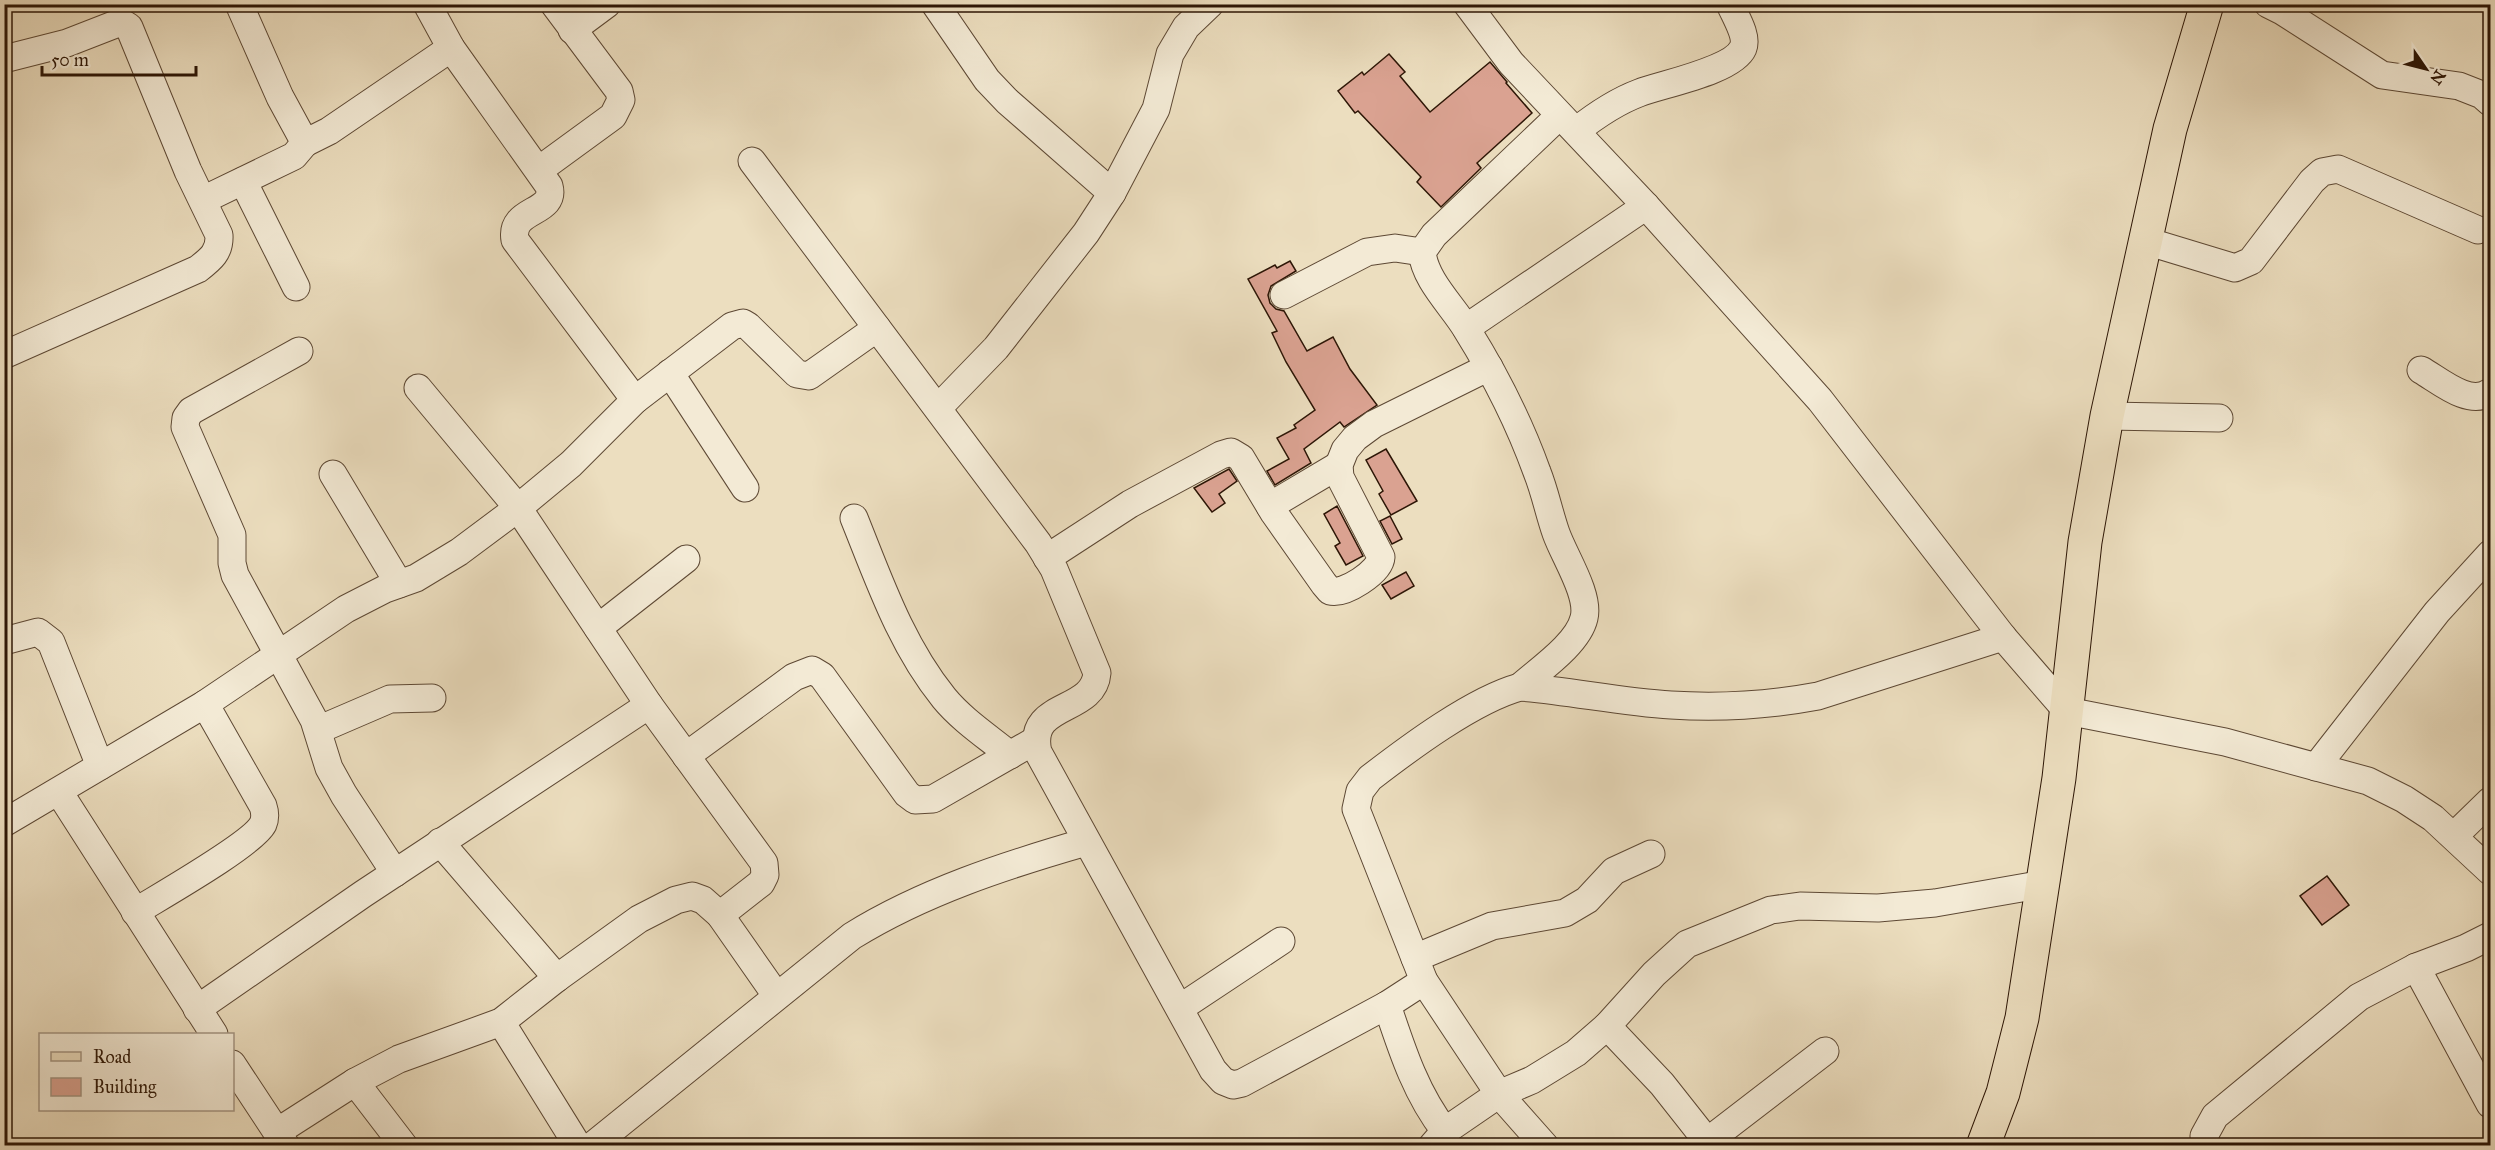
<svg xmlns="http://www.w3.org/2000/svg" width="2495" height="1150" viewBox="0 0 2495 1150" font-family="'IM FELL Great Primer',serif">
<style>
.building{fill:#daa291;stroke:#2d1606;stroke-width:1.5}
.lines{fill:none;stroke-linecap:round;stroke-linejoin:round}
.minor-casing{stroke:#5d4834;stroke-width:29}
.major-casing{stroke:#2d1606;stroke-width:35}
.minor{stroke:#f3ead5;stroke-width:27}
.major{stroke:#ecdebf;stroke-width:33}
</style>
<rect width="100%" height="100%" fill="#ecdebf"/>
<filter id="stains"><feTurbulence type="fractalNoise" baseFrequency=".00333" numOctaves="4"/><feColorMatrix values="0 0 0 0 .2 0 0 0 0 .09 0 0 0 0 .02 0 0 0 .5 -.17"/></filter>
<radialGradient id="worn" r=".72"><stop offset=".6" stop-color="#630" stop-opacity="0"/><stop offset="1" stop-color="#630" stop-opacity=".3"/></radialGradient>
<g class="building">
<polygon points="1389,54 1405,72 1400,76 1430,112 1490,62 1507,82 1506,83 1532,113 1477,163 1481,168 1441,207 1417,182 1421,177 1358,111 1355,113 1338,91 1362,72 1364,75"/>
<polygon points="1290,261 1296,271 1271,286 1268,295 1270,303 1276,309 1284,311 1307,351 1333,337 1350,369 1377,405 1344,427 1340,422 1304,449 1311,463 1275,485 1267,471 1289,459 1277,438 1296,428 1294,425 1315,410 1286,362 1272,333 1277,331 1248,279 1275,265 1277,268"/>
<polygon points="1386,449 1417,501 1391,515 1379,494 1383,491 1366,460"/>
<polygon points="1229,469 1237,481 1219,494 1225,503 1212,512 1194,488"/>
<polygon points="1337,506 1363,556 1346,565 1335,546 1340,543 1324,514"/>
<polygon points="1390,516 1402,539 1392,544 1380,521"/>
<polygon points="1406,572 1414,586 1391,599 1382,585"/>
<polygon points="2327,876 2349,905 2322,925 2300,896"/>
</g>
<g class="lines">
<g class="minor-casing">
<g id="minor">
<polyline points="239,4 280,97 305,143 329,131 451,48"/>
<path d="M427,4L451,48L549,186C557,215 509,207 515,240L635,400"/>
<polyline points="935,4 987,80 1007,101 1112,193"/>
<polyline points="1467,4 1511,63 1646,206 1820,400 2003,637 2067,711 2225,742 2368,781 2404,799 2433,818 2490,871"/>
<polyline points="2268,4 2282,11 2382,75 2459,86 2482,95 2490,102"/>
<polyline points="572,30 607,4"/>
<path d="M4,59L67,43L121,22L129,27L188,171L219,235C220,252 211,259 198,269L4,355"/>
<path d="M1576,131C1595,116 1615,102 1639,93C1662,84 1733,71 1743,48C1748,36 1735,16 1730,4"/>
<path d="M752,161L1038,543L1054,569L1097,673C1094,714 1026,701 1038,752L1213,1070L1223,1081L1233,1085L1242,1083L1387,1005L1424,981"/>
<polyline points="539,170 613,116 621,100 619,91 554,4"/>
<polyline points="243,181 296,287"/>
<polyline points="203,200 294,156 305,143"/>
<polyline points="2146,241 2235,268 2251,261 2312,181 2322,172 2338,169 2478,230"/>
<polyline points="1284,295 1367,252 1395,248 1422,252"/>
<polyline points="1466,328 1646,206"/>
<polyline points="299,351 191,411 186,418 185,427 232,535 232,563 235,575 314,720 329,768 344,795 395,873"/>
<path d="M2421,370C2439,380 2469,407 2490,392"/>
<polyline points="670,373 745,488"/>
<polyline points="418,388 518,508 649,705 764,863 765,875 761,883 720,915"/>
<polyline points="938,408 996,348 1086,233 1112,193 1156,109 1170,54 1186,27 1210,4"/>
<polyline points="2107,416 2219,418"/>
<polyline points="333,474 399,584"/>
<polyline points="1270,506 1339,465"/>
<path d="M854,518C879,580 901,645 944,698C962,720 988,737 1010,755"/>
<path d="M1047,558L1130,504L1221,455L1231,452L1241,458L1274,513L1324,584L1330,591C1344,595 1380,572 1381,557L1340,477L1339,465L1345,450L1355,438L1374,424L1489,367"/>
<polyline points="598,628 686,559"/>
<polyline points="4,641 38,632 51,642 100,766"/>
<path d="M1520,687C1539,670 1578,644 1584,618C1590,595 1564,556 1556,533C1549,513 1545,492 1537,472C1519,422 1495,375 1467,330C1453,306 1425,281 1422,252L1434,235L1559,116"/>
<polyline points="318,730 390,699 432,698"/>
<polyline points="686,756 794,677 812,670 822,676 907,794 915,800 933,799 1036,740"/>
<polyline points="2316,767 2437,612 2490,554"/>
<polyline points="59,792 214,1034"/>
<polyline points="4,823 205,704 346,609 385,589 416,578 459,552 518,508 571,464 635,400 732,326 743,323 748,326 797,374 809,376 877,328"/>
<polyline points="2454,836 2490,801"/>
<polyline points="440,842 557,978"/>
<path d="M135,912C159,897 253,844 263,824C266,817 265,812 263,806L205,704"/>
<polyline points="1415,958 1492,926 1565,913 1587,900 1614,871 1651,854"/>
<polyline points="2416,967 2490,1104"/>
<path d="M1387,1005C1402,1050 1416,1094 1445,1131"/>
<polyline points="1180,1008 1281,941"/>
<polyline points="197,1009 363,894 649,705"/>
<polyline points="501,1022 578,1146"/>
<polyline points="1607,1026 1662,1084 1711,1146"/>
<polyline points="232,1064 286,1146"/>
<polyline points="355,1082 404,1146"/>
<polyline points="277,1132 355,1082 399,1059 501,1022 557,978 639,919 676,900 692,896 703,900 720,915 776,995"/>
<polyline points="1708,1141 1825,1051"/>
<path d="M592,1146L852,936C923,892 1006,865 1086,842"/>
<polyline points="1432,1146 1445,1131 1499,1094 1532,1080 1576,1053 1607,1026 1654,974 1687,944 1771,910 1800,906 1878,908 1935,903 2044,884"/>
<path d="M1545,1146L1499,1094L1424,981L1356,809L1360,791L1370,778C1409,748 1473,700 1520,687C1570,691 1621,702 1671,705C1720,708 1770,705 1818,696L2003,637"/>
<polyline points="2207,1146 2204,1136 2215,1116 2359,997 2416,967 2466,948 2490,936"/>
</g>
</g>
<g class="major-casing">
<polyline id="major" points="1983,1146 2003,1093 2022,1018 2059,778 2085,542 2107,416 2170,129 2207,4"/>
</g>
<use href="#minor" class="minor"/>
<use href="#major" class="major"/>
</g>
<rect width="2495" height="1150" fill="none" stroke="#ecdebf" stroke-width="24"/>
<rect x="6" y="6" width="2483" height="1138" fill="none" stroke="#2d1606" stroke-width="3"/>
<rect x="12" y="12" width="2471" height="1126" fill="none" stroke="#2d1606" stroke-width="1.5"/>
<rect x="39" y="1033" width="195" height="78" fill="#f3ead5" stroke="#a49582" stroke-width="1.5"/>
<rect x="51" y="1052" width="30" height="9" fill="#ecdebf" stroke="#a49582" stroke-width="1.5"/>
<text x="93" y="1063" font-size="18" fill="#2d1606">Road</text>
<rect x="51" y="1078" width="30" height="18" fill="#daa291" stroke="#a49582" stroke-width="1.5"/>
<text x="93" y="1093" font-size="18" fill="#2d1606">Building</text>
<g transform="translate(2426 69) rotate(125)" stroke="#f3ead5" stroke-width="4.5" paint-order="stroke">
<path d="M0-4.5L10 22L0 15L-10 22Z" fill="#2d1606"/>
<text y="-9" font-size="16" font-weight="bold" text-anchor="middle" fill="#2d1606">N</text>
</g>
<path d="M42 66v9h154v-9" fill="none" stroke="#2d1606" stroke-width="3"/>
<text x="51" y="66" font-size="18" fill="#2d1606" stroke="#f3ead5" stroke-width="4.5" paint-order="stroke">50 m</text>
<rect width="100%" height="100%" filter="url(#stains)"/>
<rect width="100%" height="100%" fill="url(#worn)"/>
</svg>
